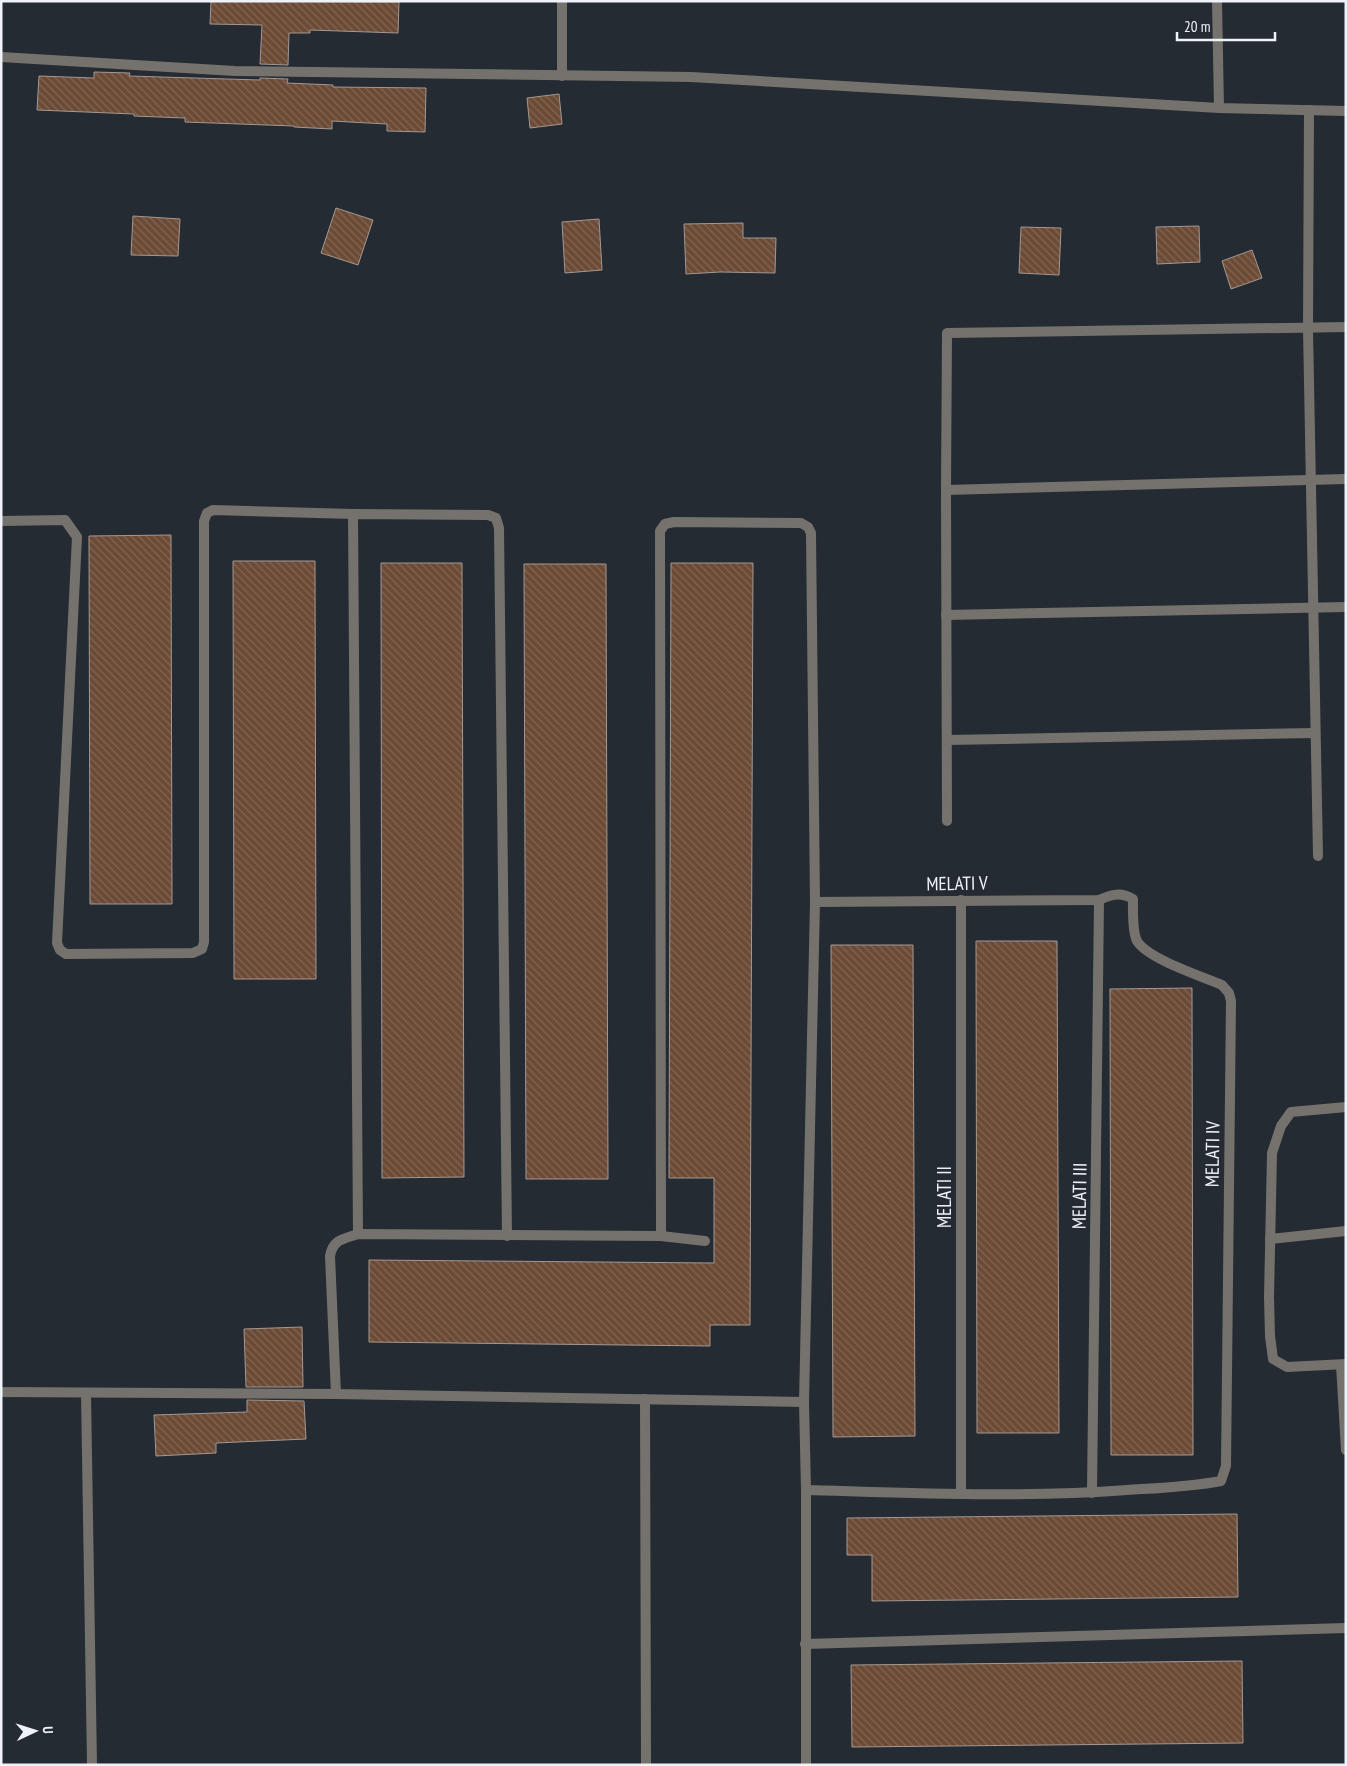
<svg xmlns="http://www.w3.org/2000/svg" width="1347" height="1766" viewBox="0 0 1347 1766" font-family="'PT Sans Narrow',sans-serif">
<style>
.building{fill:url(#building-back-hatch);stroke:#a49891}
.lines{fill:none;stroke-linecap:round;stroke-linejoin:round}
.street{stroke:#75726e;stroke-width:10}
.labels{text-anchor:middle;stroke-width:4;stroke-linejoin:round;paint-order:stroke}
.street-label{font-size:19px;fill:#eff3f9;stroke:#242b33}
</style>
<defs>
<pattern id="building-back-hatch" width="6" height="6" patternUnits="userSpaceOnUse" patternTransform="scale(1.25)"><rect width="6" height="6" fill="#6c4b36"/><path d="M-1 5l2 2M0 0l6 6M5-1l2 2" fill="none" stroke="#816554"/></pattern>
</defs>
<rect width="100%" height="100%" fill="#242b33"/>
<g class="building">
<polygon points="211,1 399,2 398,33 310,30 310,33 289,33 288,65 260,64 262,25 210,24"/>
<polygon points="94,72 130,73 129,76 260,80 260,78 288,79 287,83 333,85 333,87 426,88 425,132 387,131 387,124 332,121 332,129 294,127 294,126 185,122 185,118 134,116 134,114 37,110 39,76 94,78"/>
<polygon points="559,94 562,124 530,128 527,98"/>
<polygon points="336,208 373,220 358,265 321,253"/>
<polygon points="133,216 180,219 178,256 131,255"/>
<polygon points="599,219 602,270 565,273 562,222"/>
<polygon points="743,223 743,238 776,238 775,273 720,272 686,274 684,224"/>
<polygon points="1199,226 1200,262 1157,264 1156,227"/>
<polygon points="1021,227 1061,228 1059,275 1019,273"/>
<polygon points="1252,250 1262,278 1231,289 1222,261"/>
<polygon points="171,535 172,904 90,904 89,536"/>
<polygon points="233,561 315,561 316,979 234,979"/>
<polygon points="381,563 462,563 464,1177 382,1178"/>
<polygon points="671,563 753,563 750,1325 710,1325 710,1346 369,1342 369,1260 714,1263 714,1178 669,1178"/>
<polygon points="524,564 606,564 608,1179 526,1179"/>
<polygon points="976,941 1057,941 1059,1433 977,1433"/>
<polygon points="831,945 913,945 915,1436 833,1437"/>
<polygon points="1192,988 1193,1455 1111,1455 1110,989"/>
<polygon points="302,1327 303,1387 246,1387 244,1329"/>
<polygon points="247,1400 304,1401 306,1439 216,1443 216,1453 156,1456 154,1415 247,1412"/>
<polygon points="1237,1514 1238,1597 872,1601 872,1555 847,1555 847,1518"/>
<polygon points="1242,1661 1243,1743 852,1747 851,1665"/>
</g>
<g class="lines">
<g class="street">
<polyline points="562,1 562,76"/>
<polyline points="1217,1 1219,108"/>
<polyline points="1,57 235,71 691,77 1219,108 1346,111"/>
<polyline points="1309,110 1308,329 1318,856"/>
<polyline points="946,490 1346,479"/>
<polyline points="1,521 65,520 77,537 57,943 60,950 66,954 193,953 202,949 204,942 204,521 207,513 213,510 353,514"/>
<polyline points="946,615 1346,607"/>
<polyline points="947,740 1315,733"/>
<polyline points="947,821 946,490 947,333 1346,327"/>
<polyline points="1346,1107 1291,1112 1281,1126 1272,1153 1269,1297 1270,1336 1273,1359 1287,1367 1346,1364"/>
<polyline points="358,1234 353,514 488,515 496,518 499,528 507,1236"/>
<polyline points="661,1236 660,531 665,524 674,522 801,523 808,527 811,533 815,902 804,1402 806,1490 806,1765"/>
<polyline points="1270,1239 1346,1231"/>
<polyline points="1341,1365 1346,1450"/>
<polyline points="1,1392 336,1394 804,1402"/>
<polyline points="86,1393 92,1765"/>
<path d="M336,1394L330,1256C333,1239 344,1239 358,1234L661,1236L705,1241"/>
<polyline points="645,1399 646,1765"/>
<path d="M806,1490C913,1493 1020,1498 1127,1490C1159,1488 1190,1487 1221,1481L1226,1466L1231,1001L1229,993L1222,985C1201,976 1148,959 1137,941C1132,931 1133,910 1133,899C1121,892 1112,894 1099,900L815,902"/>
<polyline points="1092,1493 1099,900"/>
<polyline points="961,1494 961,900"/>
<polyline points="805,1644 1346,1628"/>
</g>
</g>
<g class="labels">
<g class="street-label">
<text transform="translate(957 883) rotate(-1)" y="7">MELATI V</text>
<text transform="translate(1212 1154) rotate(-89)" y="7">MELATI IV</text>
<text transform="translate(1079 1196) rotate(-89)" y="7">MELATI III</text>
<text transform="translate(944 1197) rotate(-90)" y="7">MELATI II</text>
</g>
</g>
<rect width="1347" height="1766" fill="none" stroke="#eff3f9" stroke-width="5"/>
<g transform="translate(35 1731) rotate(86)" stroke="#242b33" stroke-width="4" paint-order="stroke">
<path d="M0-4L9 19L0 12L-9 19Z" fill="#eff3f9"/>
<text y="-8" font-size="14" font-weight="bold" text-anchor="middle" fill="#eff3f9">U</text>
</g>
<path d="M1177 32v8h98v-8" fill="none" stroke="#eff3f9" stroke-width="2.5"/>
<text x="1184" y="32" font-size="15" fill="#eff3f9" stroke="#242b33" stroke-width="4" paint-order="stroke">20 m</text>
</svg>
